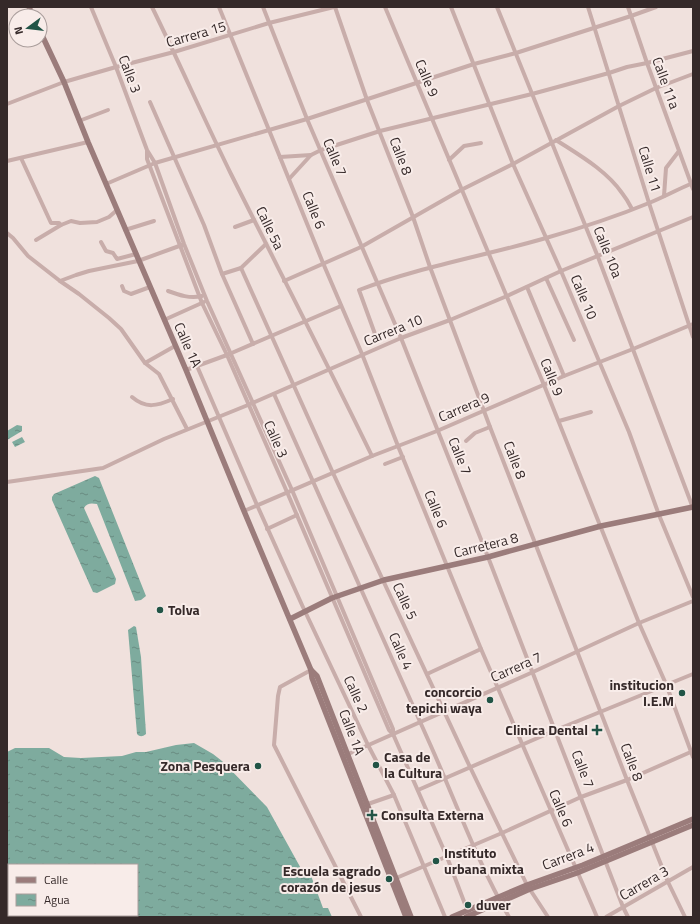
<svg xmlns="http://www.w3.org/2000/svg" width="700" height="924" viewBox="0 0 700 924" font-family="'Titillium Web',sans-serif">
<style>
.water{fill:url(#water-ripples);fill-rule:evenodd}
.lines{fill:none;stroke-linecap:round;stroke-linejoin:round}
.street{stroke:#c8adaa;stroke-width:4}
.secondary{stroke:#9b7c7b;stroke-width:5.5}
.poi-dot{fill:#215446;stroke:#f8ece9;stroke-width:1.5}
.labels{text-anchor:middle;stroke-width:4;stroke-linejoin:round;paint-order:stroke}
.street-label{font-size:14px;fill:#352929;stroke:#f8ece9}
.poi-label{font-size:14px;font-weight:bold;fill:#352929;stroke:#f8ece9;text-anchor:start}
</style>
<defs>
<pattern id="water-ripples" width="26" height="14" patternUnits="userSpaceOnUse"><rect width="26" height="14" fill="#7eab9e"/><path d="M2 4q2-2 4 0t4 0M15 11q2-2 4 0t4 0" fill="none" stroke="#688b81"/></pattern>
</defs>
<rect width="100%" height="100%" fill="#f0e1dd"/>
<g class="water">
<polygon points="17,425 22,426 22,431 7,440 7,431"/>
<polygon points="22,437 25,442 15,447 12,442"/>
<path d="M95,476L99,478L146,596L141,600L135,601L97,504C91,503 87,503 84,508L116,579L115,584L97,593L93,592L52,500V497L54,494Z"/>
<path d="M134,626L136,627L141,657L146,734C142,737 140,737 137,734L128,630Z"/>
<path d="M194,743L213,754L222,761L267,807L304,874L310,873L323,908H328L332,917H7V752L15,748H49L64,757L81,758L122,756L136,752H146L176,745ZM9,865H137V915H9Z"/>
</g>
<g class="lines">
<g class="street">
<polyline points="91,7 116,67 147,150 155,163 184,244 207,301 292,490 393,729 393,734 447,857 468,912"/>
<path d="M152,7C179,62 204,119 231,174C278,268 326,361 372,456"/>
<polyline points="219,7 323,263 362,354 398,446 481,649 597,917"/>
<polyline points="263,7 307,119 401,338 488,557 623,907 628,917"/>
<polyline points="335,7 367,100 413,217 430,267 490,427 627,780 668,882 685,917"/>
<polyline points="385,7 544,385 639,623 666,684 693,757"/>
<polyline points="451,7 513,164 561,271 629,432 659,515 693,597"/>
<polyline points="497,7 598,257 693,508"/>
<polyline points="588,7 649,203 693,337"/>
<polyline points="628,7 647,63 693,189"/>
<polyline points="150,102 204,225 222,274 253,344"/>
<polyline points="7,104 64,82 116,67 174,52 269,23 334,7"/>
<polyline points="79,121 108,110"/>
<path d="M556,140C579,155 606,170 622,193C626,198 629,203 632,209"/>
<polyline points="147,151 147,159 202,303 227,355 287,492 389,730 393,734"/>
<polyline points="280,157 311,155"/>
<polyline points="21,158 51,223 59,223 61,225 71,221 80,223 97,222 109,217 117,210"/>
<polyline points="449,160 464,146 481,143"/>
<polyline points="7,161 88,142"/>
<polyline points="289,179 311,155 321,150 380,131 532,94 609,73 627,67 647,63 693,51"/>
<polyline points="106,184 155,163 307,119 474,64 516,53 631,16 656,7"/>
<polyline points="664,196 666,168 679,151"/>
<polyline points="235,227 254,220"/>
<polyline points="125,230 154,221"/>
<polyline points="7,233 13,238 28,256 60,281 79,294 109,318 121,329 145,363 159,374 187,429"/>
<polyline points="36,240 61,225"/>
<polyline points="101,242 106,251 113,253 117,259 136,254"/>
<polyline points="241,268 266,244"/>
<polyline points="222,274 241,268 333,473 470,767 527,885 548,917"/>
<polyline points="546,278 574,340"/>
<polyline points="60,281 76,275 89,271 138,261 182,245"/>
<polyline points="284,281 361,247 461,190 513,164 619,106 656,88 693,74"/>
<polyline points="122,286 124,291 131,294 150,287"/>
<polyline points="527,287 564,376"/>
<path d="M168,291C179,295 190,299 202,296"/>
<polyline points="164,320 204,302"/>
<path d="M375,334L359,290C419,267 484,256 546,238C581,228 615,217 649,203C664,197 678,189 693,183"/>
<polyline points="145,363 175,346"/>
<polyline points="197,366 257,505 302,605 368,745 394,795 445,917"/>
<polyline points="186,370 227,355 341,306"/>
<path d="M274,394C326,510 378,627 430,744C456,802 477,862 509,917"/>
<path d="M132,397C146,409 157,406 173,399"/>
<polyline points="559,421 591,412"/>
<polyline points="466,441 475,433 490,427"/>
<polyline points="385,464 403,457"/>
<polyline points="7,482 103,468 164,439 248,405 401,338 450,320 507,296 561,271 693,217"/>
<polyline points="244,511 372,456 437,431 564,376 633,349 693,324"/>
<polyline points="267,529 297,515"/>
<polyline points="311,670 280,687 278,696 274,745 361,917"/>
<polyline points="427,674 481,649"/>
<polyline points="346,755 533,672 639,623 693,601"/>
<polyline points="418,790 556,730 693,674"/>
<polyline points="365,805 394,795"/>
<polyline points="394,879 502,833 581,797 627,780 693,751"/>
<polyline points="606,917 693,867"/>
</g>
<g class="secondary">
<polyline points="29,7 33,16"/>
<polyline points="40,31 64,82 88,142 186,370 244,511 311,670 312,678 406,917"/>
<polyline points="290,619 332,598 384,580 488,557 601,526 693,507"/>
<polyline points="311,670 317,676 411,917"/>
<polyline points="452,917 527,885 583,865 693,819"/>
<polyline points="466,917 530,889 577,873 693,825"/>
</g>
</g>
<g class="poi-dot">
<circle cx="160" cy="610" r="4"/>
<circle cx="682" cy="693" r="4"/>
<circle cx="490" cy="700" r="4"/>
<path d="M595 724h4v4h4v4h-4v4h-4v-4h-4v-4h4z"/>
<circle cx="376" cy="765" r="4"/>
<circle cx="258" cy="766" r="4"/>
<path d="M370 809h4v4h4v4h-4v4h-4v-4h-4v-4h4z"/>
<circle cx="436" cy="861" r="4"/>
<circle cx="389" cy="879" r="4"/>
<circle cx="468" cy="905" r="4"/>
</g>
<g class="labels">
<g class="street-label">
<text transform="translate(196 34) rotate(-16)" y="5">Carrera 15</text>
<text transform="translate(130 74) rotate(69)" y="5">Calle 3</text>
<text transform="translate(427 78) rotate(67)" y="5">Calle 9</text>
<text transform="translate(666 83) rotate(70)" y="5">Calle 11a</text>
<text transform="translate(401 156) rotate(69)" y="5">Calle 8</text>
<text transform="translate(335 157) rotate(67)" y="5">Calle 7</text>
<text transform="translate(650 169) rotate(73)" y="5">Calle 11</text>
<text transform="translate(314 210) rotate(68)" y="5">Calle 6</text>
<text transform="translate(270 228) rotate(64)" y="5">Calle 5a</text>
<text transform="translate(608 252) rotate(68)" y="5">Calle 10a</text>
<text transform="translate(584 297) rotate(67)" y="5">Calle 10</text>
<text transform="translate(393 330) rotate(-22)" y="5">Carrera 10</text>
<text transform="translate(188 345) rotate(66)" y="5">Calle 1A</text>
<text transform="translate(552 377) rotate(68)" y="5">Calle 9</text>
<text transform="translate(464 407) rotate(-23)" y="5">Carrera 9</text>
<text transform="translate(276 439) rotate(66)" y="5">Calle 3</text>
<text transform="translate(460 456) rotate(68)" y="5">Calle 7</text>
<text transform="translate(515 460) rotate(69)" y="5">Calle 8</text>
<text transform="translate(436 509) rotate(68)" y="5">Calle 6</text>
<text transform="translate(486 545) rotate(-14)" y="5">Carretera 8</text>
<text transform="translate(405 601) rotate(65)" y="5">Calle 5</text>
<text transform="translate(401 651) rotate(66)" y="5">Calle 4</text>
<text transform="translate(516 667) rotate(-24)" y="5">Carrera 7</text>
<text transform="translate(356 694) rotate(65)" y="5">Calle 2</text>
<text transform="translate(352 732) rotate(69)" y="5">Calle 1A</text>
<text transform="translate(632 762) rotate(69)" y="5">Calle 8</text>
<text transform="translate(583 769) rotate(69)" y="5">Calle 7</text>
<text transform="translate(561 808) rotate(67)" y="5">Calle 6</text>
<text transform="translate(568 856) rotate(-21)" y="5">Carrera 4</text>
<text transform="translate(644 883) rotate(-30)" y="5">Carrera 3</text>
</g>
<g class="poi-label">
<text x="168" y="615">Tolva</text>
<text x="674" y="690" text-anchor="end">institucion<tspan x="674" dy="16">I.E.M</tspan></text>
<text x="482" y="697" text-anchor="end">concorcio<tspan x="482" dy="16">tepichi waya</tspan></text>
<text x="588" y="735" text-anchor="end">Clinica Dental</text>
<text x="384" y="762">Casa de<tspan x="384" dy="16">la Cultura</tspan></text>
<text x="250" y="771" text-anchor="end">Zona Pesquera</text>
<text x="381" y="820">Consulta Externa</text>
<text x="444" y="858">Instituto<tspan x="444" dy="16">urbana mixta</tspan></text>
<text x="381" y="876" text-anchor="end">Escuela sagrado<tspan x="381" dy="16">corazón de jesus</tspan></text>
<text x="476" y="910">duver</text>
</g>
</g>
<rect width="700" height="924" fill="none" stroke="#352929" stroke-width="16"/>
<rect x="8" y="864" width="130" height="52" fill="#f8ece9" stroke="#aa9e9c"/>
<rect x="16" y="877" width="20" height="6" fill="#9b7c7b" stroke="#aa9e9c"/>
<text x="44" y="884" font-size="12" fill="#352929">Calle</text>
<rect x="16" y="894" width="20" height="12" fill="url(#water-ripples)" stroke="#aa9e9c"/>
<text x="44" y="904" font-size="12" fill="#352929">Agua</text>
<g transform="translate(28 28) rotate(255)"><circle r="19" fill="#f8ece9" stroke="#aa9e9c"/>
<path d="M0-3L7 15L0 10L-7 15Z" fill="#215446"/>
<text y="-6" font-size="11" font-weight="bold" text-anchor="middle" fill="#352929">N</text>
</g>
</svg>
